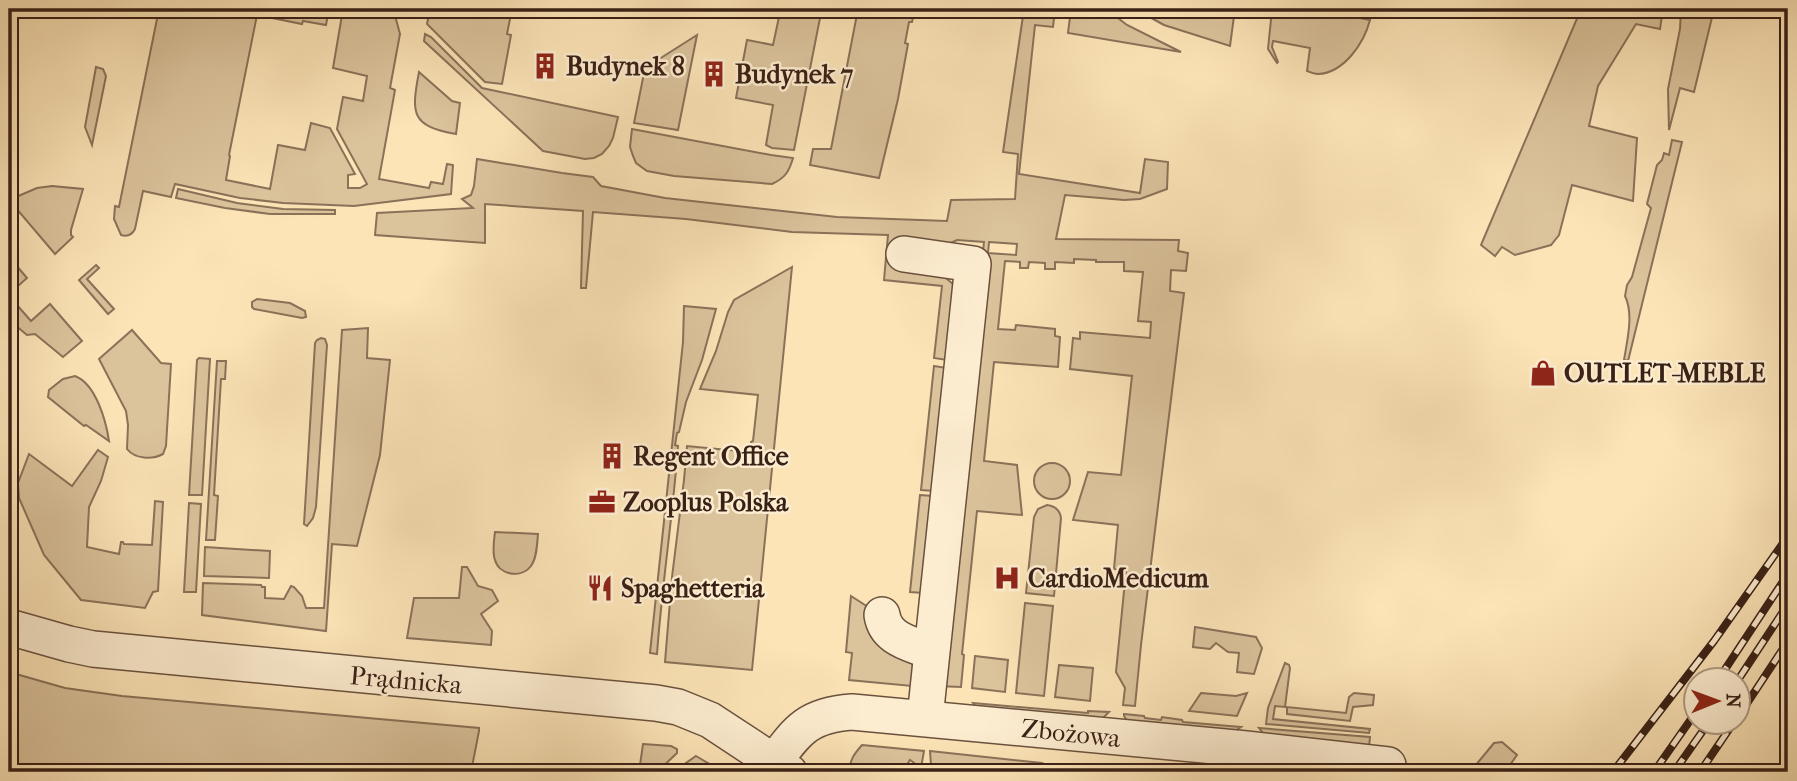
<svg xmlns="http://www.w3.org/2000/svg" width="1797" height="781" viewBox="0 0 1797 781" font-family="'IM FELL French Canon',serif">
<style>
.green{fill:#dbc39c;stroke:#8a7259;stroke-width:2;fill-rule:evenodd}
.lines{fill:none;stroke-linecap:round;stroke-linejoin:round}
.minor-casing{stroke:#6a513e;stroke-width:38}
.minor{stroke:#fdedd0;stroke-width:35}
.rail-casing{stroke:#392016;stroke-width:8}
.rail{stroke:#fdedd0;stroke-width:5;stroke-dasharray:16;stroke-linecap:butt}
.labels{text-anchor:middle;stroke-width:5;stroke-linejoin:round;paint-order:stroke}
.poi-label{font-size:26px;font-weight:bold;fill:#392016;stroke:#fdedd0;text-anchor:start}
.street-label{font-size:26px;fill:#392016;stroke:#fdedd0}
</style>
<rect width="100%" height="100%" fill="#fce4b7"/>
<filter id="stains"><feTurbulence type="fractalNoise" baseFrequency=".00286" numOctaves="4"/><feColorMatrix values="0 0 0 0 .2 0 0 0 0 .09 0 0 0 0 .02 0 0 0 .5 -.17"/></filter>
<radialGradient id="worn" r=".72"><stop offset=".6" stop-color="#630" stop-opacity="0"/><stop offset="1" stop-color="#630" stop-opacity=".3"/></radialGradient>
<g class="green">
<path d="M159,9H329L326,25L303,21L302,24L257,15L229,155L230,156L226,180L270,189L278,145L305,150L311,123L330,128L355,174L348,175V188H360L367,184L337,129L343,97L363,101L367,76L333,68L343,9H384L396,19L400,34L390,88L395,90L379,179L429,188L431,182L443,184L447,164L453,165L451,194L354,206L283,203L240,198L175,184L171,197L143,191L135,229C132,235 128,237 121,235L114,219L115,206L119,207Z"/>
<polygon points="430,9 512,9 507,34 511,35 502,84 485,82 427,24"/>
<polygon points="858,9 915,9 912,22 909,22 905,43 908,44 898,99 879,178 810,165 813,149 831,149"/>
<path d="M1024,9H1055L1053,27L1035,25L1019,174L1140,193L1145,159L1168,162L1167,189L1140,199L1124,200L1065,195L1056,239L1179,240L1178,251L1188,253L1186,271L1171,270L1170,291L1184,293L1141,645L1135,706L1123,705L1125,688L1116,672L1126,571L1114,569L1118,525L1073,520L1088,472L1121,475L1132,376L1070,369L1073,338L1080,339V332L1150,338L1151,322L1138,321L1143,272L1124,271V262H1096V260L1074,259V263L1055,262V269H1045V263L1029,262L1028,268H1020V262L1005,261L998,329L1015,330L1016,325L1055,329V336L1060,337L1058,367L994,362L984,461L1017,465L1022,515L977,511L962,654L964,655L961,687L937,686L984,242L957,240L944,246L940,273L953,284L956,291L954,361L934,358L942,286L884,280L888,235L792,232L686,219L593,212L586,288H581L583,211L485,204V243L375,235L377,213L473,208L462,199L471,195L474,186L477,159L562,173L593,177L601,186L665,198L837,217L947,221L951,200L1015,199L1018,154L1003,152ZM989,242L1017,244L1016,255L988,253Z"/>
<polygon points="1071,9 1106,9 1127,25 1181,52 1068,33"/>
<polygon points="1135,9 1235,9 1230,46 1164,25"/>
<path d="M1287,9H1320L1353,13L1354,17L1370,20C1364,43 1344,73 1318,74C1314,74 1310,72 1307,71L1310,48L1273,41L1272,47L1278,62L1277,63L1268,49L1272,10L1286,12Z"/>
<polygon points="1581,9 1663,9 1660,29 1636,24 1598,86 1589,126 1637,138 1633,201 1572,185 1559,235 1551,245 1515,255 1502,247 1495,256 1481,245"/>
<polygon points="1681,9 1714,9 1694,92 1680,88 1669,130 1668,89 1680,29"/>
<polygon points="787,12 820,18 794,150 772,148 766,145 773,105 736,98 747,40 773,45 779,17 785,18"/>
<polygon points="425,34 431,37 482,88 618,117 613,138 609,146 602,154 594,158 585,159 543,151 424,41"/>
<polygon points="697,35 678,130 634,123 645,68"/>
<polygon points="96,67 103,69 106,76 92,145 85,127"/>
<path d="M419,72L452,101L460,103L456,134C411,126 411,114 419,72Z"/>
<path d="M632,129L771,155L793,158C789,172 785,178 772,184L674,176L647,171L636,163L633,156L630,147Z"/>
<path d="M1672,140L1682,142L1628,361L1624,360C1627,341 1634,314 1625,296L1627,285L1632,277L1651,208L1647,204L1657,165L1662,160L1664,153L1669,155Z"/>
<polygon points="52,186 83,189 71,230 71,235 73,237 55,254 9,200 37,188"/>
<polygon points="178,189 237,203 283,209 335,210 335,214 270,214 225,208 176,198"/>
<polygon points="9,257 27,278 9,294"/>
<polygon points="96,265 99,268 87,279 114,309 108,314 79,280"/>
<polygon points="792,267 752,670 665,662 672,577 684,480 687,446 749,452 751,442 753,441 758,395 700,389 716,351 728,312 734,300"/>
<polygon points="9,296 31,321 50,304 82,341 63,357 35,334 27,335 9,320"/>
<polygon points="257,299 290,303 305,311 306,317 302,318 254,309 252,307 252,302"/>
<path d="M684,306L716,309L702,360L686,402L679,432L677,433L675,445L678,446C673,515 662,584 657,654L650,653L683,342Z"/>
<polygon points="368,328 367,358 390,360 380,455 357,546 332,544 326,631 202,615 203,583 261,585 262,587 265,587 265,598 284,599 291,586 294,587 302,596 306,608 324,608 342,330"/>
<path d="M132,330L161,363L171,364L166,446L163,454C152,460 135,459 127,449L128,425L126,411L99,359Z"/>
<polygon points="321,338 325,339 327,345 316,507 313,518 307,526 304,524 315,343 317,340"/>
<polygon points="199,358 210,359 202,495 189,495 197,360"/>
<polygon points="217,361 226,361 225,379 221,379 214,495 218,496 215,540 206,540"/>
<polygon points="934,366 947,368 934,491 921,490"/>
<path d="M75,376C96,384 106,421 109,441L86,425L84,426L48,397L49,390L63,379Z"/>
<polygon points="98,450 108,457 101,481 89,507 87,547 119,554 121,542 123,542 124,544 152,545 155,501 163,502 158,591 153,592 145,608 81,600 44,555 19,498 18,483 29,454 72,486"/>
<circle cx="1052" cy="481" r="18"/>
<polygon points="920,495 933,496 923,593 910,592"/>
<polygon points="189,503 201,504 196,592 184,592"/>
<path d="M1047,505C1054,506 1060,510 1061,518L1054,596L1026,593L1034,517L1038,509Z"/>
<path d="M495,532L538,534C537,544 537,558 531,566C521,579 499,575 495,560C492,552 494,540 495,532Z"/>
<polygon points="205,547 270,551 269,578 204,576"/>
<polygon points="462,567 467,567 478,586 492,590 498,601 481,614 492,631 491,645 407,638 414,598 459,598"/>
<path d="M851,596L868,607C862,646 884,648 913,662L912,686L849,680L852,653L846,652Z"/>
<polygon points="1025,603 1053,606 1044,696 1016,693"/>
<polygon points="1195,627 1256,637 1262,648 1254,674 1237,672 1239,653 1228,652 1216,643 1210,649 1193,647"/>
<polygon points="975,656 1008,660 1005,692 972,688"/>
<polygon points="1285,663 1289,665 1290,668 1285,707 1275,706 1273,719 1370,729 1369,733 1266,724 1268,708"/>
<polygon points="1059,665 1093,668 1090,701 1055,697"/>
<polygon points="9,672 65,688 122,696 479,728 479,731 471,772 9,772"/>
<polygon points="1201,693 1236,696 1247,693 1237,716 1189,711"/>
<polygon points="1354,693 1374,695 1373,705 1353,707 1350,721 1287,714 1287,707 1346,713 1349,697"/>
<polygon points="973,703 1088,713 1088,711 1109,712 1099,722 979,711"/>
<polygon points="1124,714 1144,716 1145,718 1161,720 1162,717 1182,720 1183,722 1241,727 1229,735 1131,726 1124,716"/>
<polygon points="1259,728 1370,737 1369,747 1267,738"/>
<polygon points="1502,742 1517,755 1505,772 1470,772 1494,743"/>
<polygon points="643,744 671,746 677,749 677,753 657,772 639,772"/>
<path d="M862,745L924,751L921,768L910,760L902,772H851C848,761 855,753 862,745Z"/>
<polygon points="930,751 1042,763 1046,765 1045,772 1008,772 986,770 985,772 943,772 931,765"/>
<polygon points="696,756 723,772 673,772"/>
</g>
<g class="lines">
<g class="minor-casing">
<g id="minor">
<polyline points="904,254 973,264 925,718"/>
<path d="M882,615C886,640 911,643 931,652"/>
<polyline points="9,627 69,644 93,649 656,703 678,707 710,720 789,772"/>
<path d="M774,762C798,729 809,715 852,712L1246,749L1388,765"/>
</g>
</g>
<use href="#minor" class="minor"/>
<g class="rail-casing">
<g id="rail">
<polyline points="1718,680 1788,574"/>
<polyline points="1738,680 1788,604"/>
<polyline points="1738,717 1788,641"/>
<polyline points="1613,772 1714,641 1788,536"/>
<polyline points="1654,772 1696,712"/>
<polyline points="1674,772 1709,722"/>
<polyline points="1700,772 1734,722"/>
</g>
</g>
<use href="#rail" class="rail"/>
</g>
<defs>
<g id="building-bare" transform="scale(2.1)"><path d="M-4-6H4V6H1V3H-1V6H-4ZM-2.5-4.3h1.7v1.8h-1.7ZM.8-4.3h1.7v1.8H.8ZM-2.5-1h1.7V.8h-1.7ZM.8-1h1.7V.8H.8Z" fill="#8f2418" stroke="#fdedd0" stroke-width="2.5" paint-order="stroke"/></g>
<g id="shop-bare" transform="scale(2.1)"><path d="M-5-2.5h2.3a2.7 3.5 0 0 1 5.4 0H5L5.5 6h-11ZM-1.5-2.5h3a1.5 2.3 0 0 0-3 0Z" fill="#8f2418" stroke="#fdedd0" stroke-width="2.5" paint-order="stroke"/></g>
<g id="office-bare" transform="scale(2.1)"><path d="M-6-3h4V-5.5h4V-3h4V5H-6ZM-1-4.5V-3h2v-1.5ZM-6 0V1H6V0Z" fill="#8f2418" stroke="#fdedd0" stroke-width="2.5" paint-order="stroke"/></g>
<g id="hospital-bare" transform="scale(2.1)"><path d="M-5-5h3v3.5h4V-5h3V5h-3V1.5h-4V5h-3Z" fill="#8f2418" stroke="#fdedd0" stroke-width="2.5" paint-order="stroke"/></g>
<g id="restaurant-bare" transform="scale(2.1)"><path d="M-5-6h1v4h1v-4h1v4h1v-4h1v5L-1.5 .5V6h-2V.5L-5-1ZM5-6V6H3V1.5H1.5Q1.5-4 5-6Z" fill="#8f2418" stroke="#fdedd0" stroke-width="2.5" paint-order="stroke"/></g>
</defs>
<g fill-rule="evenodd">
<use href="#building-bare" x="545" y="66"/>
<use href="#building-bare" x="714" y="74"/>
<use href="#shop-bare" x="1543" y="373"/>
<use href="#building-bare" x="612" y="456"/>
<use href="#office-bare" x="602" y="502"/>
<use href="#hospital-bare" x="1007" y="578"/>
<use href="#restaurant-bare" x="600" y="588"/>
</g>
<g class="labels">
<g class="poi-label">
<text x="566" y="75">Budynek 8</text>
<text x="735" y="83">Budynek 7</text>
<text x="1564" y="382">OUTLET-MEBLE</text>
<text x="633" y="465">Regent Office</text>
<text x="623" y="511">Zooplus Polska</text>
<text x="1028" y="587">CardioMedicum</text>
<text x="621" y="597">Spaghetteria</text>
</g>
<g class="street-label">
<text transform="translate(406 680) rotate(5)" y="9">Prądnicka</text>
<text transform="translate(1071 733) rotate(6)" y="9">Zbożowa</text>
</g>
</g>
<rect width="1797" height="781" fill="none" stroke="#fce4b7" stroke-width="35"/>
<rect x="10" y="10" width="1776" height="760" fill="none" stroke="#392016" stroke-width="3.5"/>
<rect x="18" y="18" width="1762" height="746" fill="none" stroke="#392016" stroke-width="2"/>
<g transform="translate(1717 701) rotate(89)"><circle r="33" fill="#fdedd0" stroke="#af9b86" stroke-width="2"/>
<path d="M0-5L12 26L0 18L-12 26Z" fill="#8f2418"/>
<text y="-10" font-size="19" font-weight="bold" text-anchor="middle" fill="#392016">N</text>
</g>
<rect width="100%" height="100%" filter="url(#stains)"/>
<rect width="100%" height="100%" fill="url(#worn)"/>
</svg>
